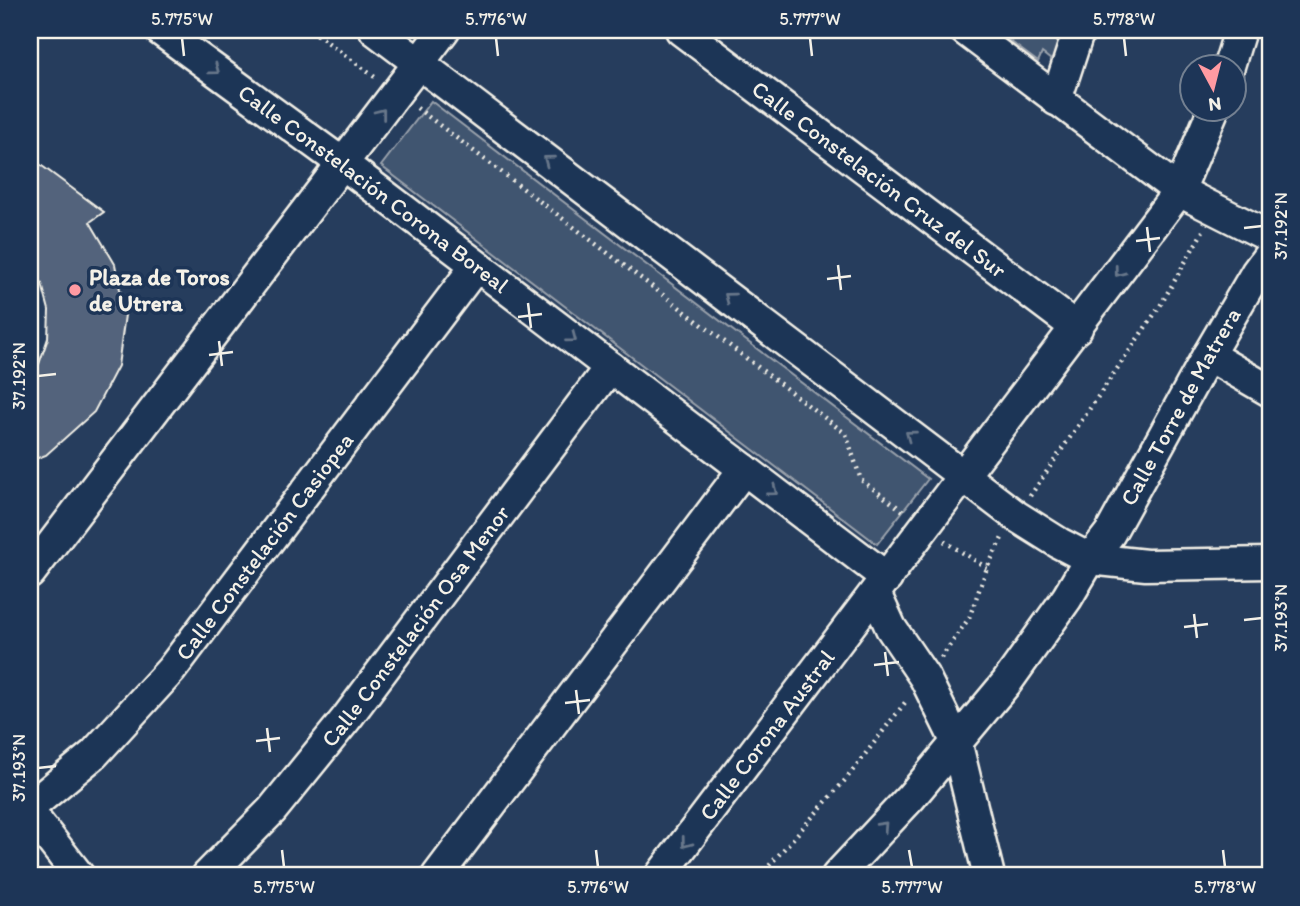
<svg xmlns="http://www.w3.org/2000/svg" width="1300" height="906" viewBox="0 0 1300 906" font-family="Itim,sans-serif">
<style>
.green{fill:#40546f;stroke:#9aa2ac;stroke-width:2}
.building{fill:#52647b;stroke:#f4f1e8;stroke-width:2}
.lines{fill:none;stroke-linecap:round;stroke-linejoin:round}
.minor-casing{stroke:#f4f1e8;stroke-width:35}
.path{stroke:#f4f1e8;stroke-width:4.5;stroke-dasharray:2 5;stroke-linecap:butt}
.minor{stroke:#1d3557;stroke-width:30}
.oneway{stroke:#68778a}
.ticks{fill:none;stroke:#f4f1e8;stroke-width:2.5}
.poi-dot{fill:#ff9aa2;stroke:#1d3557;stroke-width:2.5}
.labels{text-anchor:middle;stroke-width:7;stroke-linejoin:round;paint-order:stroke}
.street-label{font-size:23px;fill:#f4f1e8;stroke:#1d3557}
.poi-label{font-size:23px;font-weight:bold;fill:#f4f1e8;stroke:#1d3557;text-anchor:start}
.neatline{fill:none;stroke:#f4f1e8;stroke-width:2.5}
.ticks-label{font-size:18px;text-anchor:middle;fill:#f4f1e8}
</style>
<rect width="100%" height="100%" fill="#263d5d"/>
<filter id="ink" filterUnits="userSpaceOnUse"><feTurbulence type="fractalNoise" baseFrequency=".0143" numOctaves="2"/><feDisplacementMap in="SourceGraphic" scale="14" xChannelSelector="R" yChannelSelector="G"/><feConvolveMatrix kernelMatrix="1 2 1 2 8 2 1 2 1" color-interpolation-filters="sRGB"/></filter>
<g filter="url(#ink)">
<g class="green">
<polygon points="995,30 1065,30 1055,63 1042,53 1038,62"/>
<polygon points="431,101 928,479 877,544 381,166"/>
</g>
<polygon class="building" points="38,163 104,212 90,222 115,264 125,315 118,366 94,412 46,455 30,461 30,376 39,364 48,338 49,310 42,284 30,266 30,180"/>
<g class="lines">
<g class="minor-casing">
<g id="minor">
<path id="s1" d="M160,30L342,163L887,578"/>
<polyline points="375,30 1016,516 1059,543 1090,559 1146,565 1270,563"/>
<path id="s2" d="M681,30L1077,328"/>
<polyline points="965,30 1179,191 1270,237"/>
<polyline points="1229,66 1240,30"/>
<polyline points="1056,100 1079,30"/>
<polyline points="1208,355 1270,391"/>
<polyline points="30,573 444,30"/>
<polyline points="875,593 891,628 925,678 956,741 989,876"/>
<path id="s3" d="M30,807L94,754L171,670L476,266"/>
<polyline points="30,813 79,876"/>
<path id="s4" d="M207,876L272,810L346,719L610,367"/>
<polyline points="437,876 744,469"/>
<path id="s5" d="M660,876L1179,191L1214,108"/>
<path id="s6" d="M837,876L911,797L1007,682L1067,598L1090,559L1110,533L1208,355L1256,273L1270,254"/>
</g>
</g>
<g class="path">
<polyline points="311,30 376,78"/>
<polyline points="417,108 846,434 861,480 906,513"/>
<polyline points="1030,496 1160,306 1203,231"/>
<polyline points="944,541 987,568"/>
<polyline points="941,658 969,618 987,568 1002,538"/>
<polyline points="30,866 38,876"/>
<polyline points="760,876 846,779 907,700"/>
</g>
<use href="#minor" class="minor"/>
</g>
<defs><path id="oneway-chevron" d="M-2-3.5L2.5 0L-2 3.5" fill="none" stroke-width="1.6" stroke-linecap="round" stroke-linejoin="round" transform="scale(1.75)"/></defs>
<g class="oneway">
<use href="#oneway-chevron" transform="translate(215 70) rotate(36)"/>
<use href="#oneway-chevron" transform="translate(381 113) rotate(-52)"/>
<use href="#oneway-chevron" transform="translate(548 160) rotate(-143)"/>
<use href="#oneway-chevron" transform="translate(1119 272) rotate(127)"/>
<use href="#oneway-chevron" transform="translate(729 297) rotate(-143)"/>
<use href="#oneway-chevron" transform="translate(572 338) rotate(37)"/>
<use href="#oneway-chevron" transform="translate(910 435) rotate(-143)"/>
<use href="#oneway-chevron" transform="translate(773 491) rotate(37)"/>
<use href="#oneway-chevron" transform="translate(883 826) rotate(-47)"/>
<use href="#oneway-chevron" transform="translate(686 843) rotate(127)"/>
</g>
</g>
<path class="ticks" d="M182,38L184,56M496,38L498,56M810,38L812,56M1124,38L1126,56M1147,227L1150,252M1244,228L1262,226M1136,241L1160,238M838,265L841,290M827,279L851,276M528,303L531,328M518,317L542,314M219,341L222,366M209,355L233,352M38,376L56,374M1194,614L1197,638M1244,620L1262,618M1184,627L1208,624M885,652L888,676M874,665L899,662M576,690L579,714M565,703L590,700M267,728L270,752M256,741L280,738M38,768L56,766M282,850L284,867M596,850L598,867M909,850L912,867M1223,850L1225,867"/>
<circle class="poi-dot" cx="75" cy="290" r="7"/>
<g class="labels">
<g class="street-label">
<text dy="8" stroke="none"><textPath href="#s2" startOffset="248">Calle Constelación Cruz del Sur</textPath></text>
<text dy="8" stroke="none"><textPath href="#s1" startOffset="266">Calle Constelación Corona Boreal</textPath></text>
<text dy="8" stroke="none"><textPath href="#s6" startOffset="584">Calle Torre de Matrera</textPath></text>
<text dy="8" stroke="none"><textPath href="#s3" startOffset="352">Calle Constelación Casiopea</textPath></text>
<text dy="8" stroke="none"><textPath href="#s4" startOffset="326">Calle Constelación Osa Menor</textPath></text>
<text dy="8" stroke="none"><textPath href="#s5" startOffset="177">Calle Corona Austral</textPath></text>
</g>
<g class="poi-label">
<text x="89" y="285">Plaza de Toros<tspan x="89" dy="26">de Utrera</tspan></text>
</g>
</g>
<rect width="1300" height="906" fill="none" stroke="#1d3557" stroke-width="77"/>
<g transform="translate(1213 88) rotate(173)"><circle r="33" fill="#1d3557" stroke="#738091" stroke-width="2"/>
<path d="M0-5L12 26L0 18L-12 26Z" fill="#ff9aa2"/>
<text y="-10" font-size="19" font-weight="bold" text-anchor="middle" fill="#f4f1e8">N</text>
</g>
<rect x="38" y="38" width="1224" height="829" class="neatline"/>
<g class="ticks-label">
<text x="182" y="25">5.775°W</text>
<text x="496" y="25">5.776°W</text>
<text x="810" y="25">5.777°W</text>
<text x="1124" y="25">5.778°W</text>
<text transform="translate(1281 226) rotate(-90)" y="6">37.192°N</text>
<text transform="translate(19 376) rotate(-90)" y="6">37.192°N</text>
<text transform="translate(1281 618) rotate(-90)" y="6">37.193°N</text>
<text transform="translate(19 768) rotate(-90)" y="6">37.193°N</text>
<text x="284" y="893">5.775°W</text>
<text x="598" y="893">5.776°W</text>
<text x="912" y="893">5.777°W</text>
<text x="1225" y="893">5.778°W</text>
</g>
</svg>
